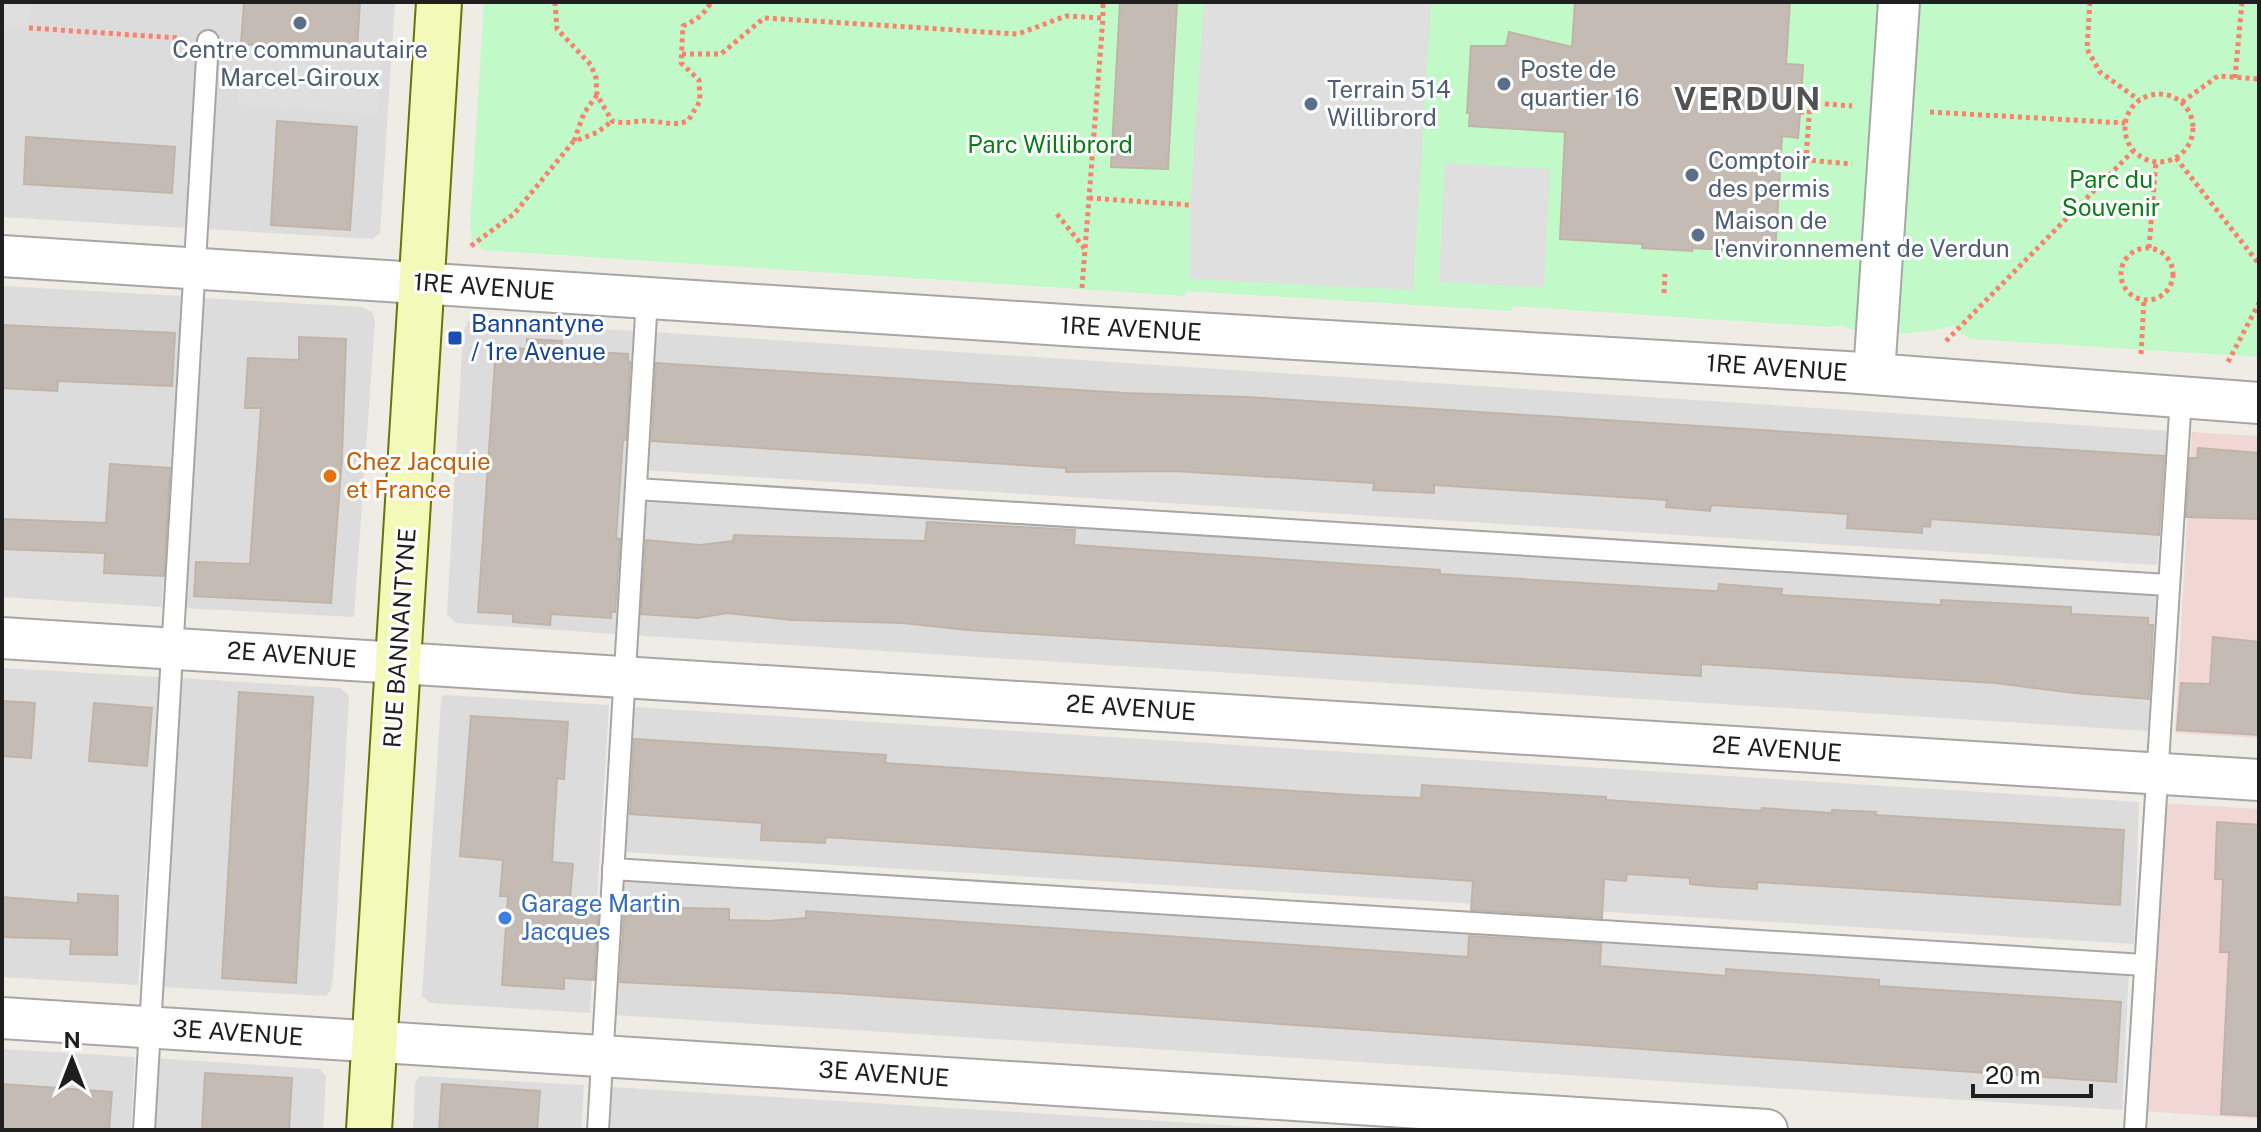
<svg xmlns="http://www.w3.org/2000/svg" width="2261" height="1132" viewBox="0 0 2261 1132" font-family="'Public Sans',sans-serif">
<style>
.residential{fill:#dddcdc}
.commercial{fill:#f0d7d4}
.park{fill:#c2f9c9}
.parking{fill:#dfdfdf}
.building{fill:#c4bcb4;stroke:#c1b4a7;stroke-width:2}
.lines{fill:none;stroke-linecap:round;stroke-linejoin:round}
.lane-casing{stroke:#a6a6a6;stroke-width:24}
.street-casing{stroke:#a6a6a6;stroke-width:44}
.secondary-casing{stroke:#647606;stroke-width:48}
.path{stroke:#f9826d;stroke-width:5;stroke-dasharray:4 4;stroke-linecap:butt}
.lane{stroke:#fff;stroke-width:20}
.street{stroke:#fff;stroke-width:40}
.secondary{stroke:#f3f9b9;stroke-width:44}
.service-dot{fill:#5c6f8a;stroke:#fff;stroke-width:3}
.transit-dot{fill:#1a4fb4;stroke:#fff;stroke-width:3}
.food-dot{fill:#e8710a;stroke:#fff;stroke-width:3}
.shop-dot{fill:#3f7fe0;stroke:#fff;stroke-width:3}
.labels{text-anchor:middle;stroke-width:6;stroke-linejoin:round;paint-order:stroke}
.service-label{font-size:24px;fill:#4e5e75;stroke:#fff;text-anchor:start}
.park-label{font-size:24px;fill:#0c7d1b;stroke:#fff}
.street-label{font-size:24px;fill:#1f1f1f;stroke:#fff}
.transit-label{font-size:24px;fill:#164399;stroke:#fff;text-anchor:start}
.food-label{font-size:24px;fill:#c56008;stroke:#fff;text-anchor:start}
.shop-label{font-size:24px;fill:#366cbe;stroke:#fff;text-anchor:start}
.district-label{font-size:32px;font-weight:bold;letter-spacing:2px;fill:#525252;stroke:#fff}
</style>
<rect width="100%" height="100%" fill="#efece5"/>
<g class="residential">
<polygon points="2,2 395,2 380,233 372,239 205,229 203,95 194,96 186,228 2,217"/>
<polygon points="2,286 183,296 162,607 2,597"/>
<polygon points="203,298 362,307 372,312 375,321 354,617 182,608"/>
<polygon points="468,321 636,331 615,634 456,623 447,614 463,333"/>
<polygon points="652,332 2169,431 2157,565 642,470"/>
<polygon points="639,496 2156,591 2148,731 631,635"/>
<polygon points="2,668 160,677 138,985 2,977"/>
<polygon points="179,678 340,688 349,696 334,966 331,990 326,996 160,987"/>
<polygon points="447,695 609,705 590,1013 430,1003 422,996 441,702 442,696"/>
<polygon points="634,707 2139,802 2134,944 624,852"/>
<polygon points="622,877 2129,969 2122,1110 614,1015"/>
<polygon points="2,1049 135,1057 131,1130 2,1130"/>
<polygon points="153,1058 320,1069 326,1077 323,1130 149,1130"/>
<polygon points="419,1076 584,1085 581,1130 413,1130 415,1083"/>
<polygon points="611,1087 1306,1130 608,1130"/>
</g>
<g class="commercial">
<polygon points="2192,432 2259,436 2259,738 2175,733"/>
<polygon points="2161,803 2259,809 2259,1119 2142,1111"/>
</g>
<path class="park" d="M484,2H2259V357L1971,339L1957,331L1955,325C1927,334 1866,339 1841,325L1831,327L1513,306L1512,311L1187,291L1185,296L483,250L472,240L470,224Z"/>
<g class="parking">
<polygon points="2,2 30,2 29,28 2,26"/>
<polygon points="1204,2 1431,2 1413,290 1190,279 1190,205"/>
<polygon points="241,44 381,54 378,115 237,105"/>
<polygon points="1445,163 1550,169 1544,287 1439,282"/>
</g>
<g class="building">
<polygon points="244,2 360,2 357,50 241,44"/>
<polygon points="1120,2 1177,2 1168,169 1111,167"/>
<polygon points="1575,2 1790,2 1786,64 1803,65 1801,102 1798,138 1782,136 1775,253 1692,248 1692,251 1642,248 1643,244 1560,239 1565,132 1469,126 1470,113 1467,113 1471,46 1506,46 1509,32 1572,47"/>
<polygon points="277,121 357,127 350,230 271,225"/>
<polygon points="26,137 175,147 172,193 24,184"/>
<polygon points="2,325 175,333 172,386 58,381 57,391 2,388"/>
<polygon points="299,337 346,339 342,457 331,603 194,596 196,562 250,564 261,408 245,408 248,358 299,360"/>
<polygon points="527,339 562,341 561,350 628,354 628,361 630,362 626,440 623,440 616,538 620,539 615,612 611,612 611,618 551,614 550,625 513,622 513,614 478,612 496,347 527,349"/>
<polygon points="656,363 1125,393 1247,397 2164,456 2159,535 1931,519 1930,527 1922,526 1922,533 1847,528 1848,514 1711,505 1710,511 1666,507 1667,500 1434,485 1434,493 1373,490 1374,483 1174,471 1066,472 1066,468 652,441"/>
<polygon points="2198,448 2259,453 2259,519 2186,517 2190,458 2197,458"/>
<polygon points="110,464 170,468 164,576 104,573 105,553 2,549 2,519 106,523"/>
<polygon points="927,522 1075,530 1074,545 1440,570 1440,574 1713,591 1718,591 1719,584 1782,589 1781,595 1941,605 1941,600 2071,607 2071,614 2148,618 2148,625 2153,625 2149,699 2074,693 1995,683 1701,664 1701,676 968,630 903,623 792,620 727,613 698,618 641,614 646,540 700,545 733,541 734,535 925,541"/>
<polygon points="2213,637 2259,642 2259,735 2177,730 2181,683 2210,684"/>
<polygon points="239,692 313,697 296,983 222,978"/>
<polygon points="2,701 35,703 31,758 2,756"/>
<polygon points="94,703 152,708 147,766 89,761"/>
<polygon points="471,716 568,722 564,779 557,778 552,862 573,864 569,911 598,912 594,980 564,978 564,989 502,985 508,896 500,896 503,860 460,856"/>
<polygon points="634,739 886,755 885,763 1354,795 1421,798 1422,785 1606,797 1606,800 1761,811 1762,808 1832,813 1832,810 1876,812 1875,815 2124,830 2120,905 1757,882 1757,889 1708,886 1690,884 1690,878 1627,874 1626,881 1604,879 1602,918 1471,910 1473,881 826,837 825,843 761,840 762,823 630,814"/>
<polygon points="2217,822 2259,825 2259,1116 2221,1114 2229,952 2220,952 2223,879 2215,879"/>
<polygon points="78,894 118,896 117,955 70,954 71,939 2,937 2,897 78,903"/>
<polygon points="637,907 729,909 729,920 769,921 806,918 806,911 1468,957 1469,936 1601,944 1600,966 1726,976 1726,969 1826,976 1879,980 1879,986 2121,1002 2116,1082 836,993 620,982 624,913 636,914"/>
<polygon points="205,1073 292,1078 289,1130 202,1130"/>
<polygon points="2,1084 112,1092 109,1130 2,1130"/>
<polygon points="442,1084 540,1091 537,1130 439,1130"/>
</g>
<g class="lines">
<g class="lane-casing">
<g id="lane">
<polyline points="636,489 2168,585"/>
<polyline points="613,869 2144,965"/>
<polyline points="144,1130 208,41"/>
<polyline points="598,1130 647,298"/>
<polyline points="2135,1130 2181,397"/>
</g>
</g>
<g class="street-casing">
<g id="street">
<polyline points="2,256 1079,326 1846,372 2259,403"/>
<polyline points="1874,374 1899,2"/>
<polyline points="2,638 2259,780"/>
<polyline points="2,1018 1767,1130"/>
</g>
</g>
<g class="secondary-casing">
<polyline id="secondary" points="369,1130 439,2"/>
</g>
<g class="path">
<path d="M555,2L557,29L591,65L596,78L597,95L612,121C625,125 636,120 650,121C665,122 674,126 688,121L700,101L699,80L681,63L683,26C695,21 705,14 711,2"/>
<polyline points="2090,2 2087,49 2100,72 2139,100"/>
<polyline points="29,28 179,38"/>
<polyline points="682,54 721,54 764,18 1018,34 1066,16 1103,18 1103,2"/>
<polyline points="2235,78 2242,2"/>
<circle cx="2159" cy="128" r="34"/>
<polyline points="1801,102 1852,106"/>
<polyline points="1810,102 1806,160 1852,164"/>
<polyline points="2182,102 2218,76 2259,79"/>
<polyline points="1800,112 1809,112"/>
<polyline points="1930,112 2125,123"/>
<polyline points="574,141 584,113 597,95"/>
<polyline points="2176,158 2259,264"/>
<polyline points="1089,198 1190,205"/>
<polyline points="1057,214 1085,249"/>
<polyline points="471,246 514,214 573,142 598,132 612,121"/>
<polyline points="2149,248 2156,162"/>
<circle cx="2147" cy="274" r="26"/>
<polyline points="1082,288 1103,18"/>
<polyline points="1664,293 1665,274"/>
<polyline points="1946,341 2133,151"/>
<polyline points="2141,354 2144,299"/>
<polyline points="2228,362 2259,303"/>
</g>
<use href="#lane" class="lane"/>
<use href="#street" class="street"/>
<use href="#secondary" class="secondary"/>
</g>
<g class="service-dot">
<circle cx="300" cy="23" r="8"/>
<circle cx="1504" cy="84" r="8"/>
<circle cx="1311" cy="104" r="8"/>
<circle cx="1692" cy="175" r="8"/>
<circle cx="1698" cy="235" r="8"/>
</g>
<rect class="transit-dot" x="447" y="330" width="16" height="16" rx="4"/>
<circle class="food-dot" cx="330" cy="476" r="8"/>
<circle class="shop-dot" cx="505" cy="918" r="8"/>
<g class="labels">
<g class="service-label">
<text x="300" y="58" text-anchor="middle">Centre communautaire<tspan x="300" dy="28">Marcel-Giroux</tspan></text>
<text x="1520" y="78">Poste de<tspan x="1520" dy="28">quartier 16</tspan></text>
<text x="1327" y="98">Terrain 514<tspan x="1327" dy="28">Willibrord</tspan></text>
<text x="1708" y="169">Comptoir<tspan x="1708" dy="28">des permis</tspan></text>
<text x="1714" y="229">Maison de<tspan x="1714" dy="28">l'environnement de Verdun</tspan></text>
</g>
<g class="park-label">
<text x="1050" y="153">Parc Willibrord</text>
<text x="2111" y="188">Parc du<tspan x="2111" dy="28">Souvenir</tspan></text>
</g>
<g class="street-label">
<text transform="translate(484 287) rotate(4)" y="8">1RE AVENUE</text>
<text transform="translate(1131 329) rotate(3)" y="8">1RE AVENUE</text>
<text transform="translate(1777 368) rotate(4)" y="8">1RE AVENUE</text>
<text transform="translate(400 638) rotate(-86)" y="8">RUE BANNANTYNE</text>
<text transform="translate(292 655) rotate(4)" y="8">2E AVENUE</text>
<text transform="translate(1131 708) rotate(4)" y="8">2E AVENUE</text>
<text transform="translate(1777 749) rotate(4)" y="8">2E AVENUE</text>
<text transform="translate(238 1033) rotate(4)" y="8">3E AVENUE</text>
<text transform="translate(884 1074) rotate(4)" y="8">3E AVENUE</text>
</g>
<g class="transit-label">
<text x="471" y="332">Bannantyne<tspan x="471" dy="28">/ 1re Avenue</tspan></text>
</g>
<g class="food-label">
<text x="346" y="470">Chez Jacquie<tspan x="346" dy="28">et France</tspan></text>
</g>
<g class="shop-label">
<text x="521" y="912">Garage Martin<tspan x="521" dy="28">Jacques</tspan></text>
</g>
<g class="district-label">
<text x="1748" y="110">VERDUN</text>
</g>
</g>
<rect width="2261" height="1132" fill="none" stroke="#1f1f1f" stroke-width="8"/>
<g transform="translate(72 1060)" stroke="#ffffff" stroke-width="6" paint-order="stroke">
<path d="M0-6L14 30L0 20L-14 30Z" fill="#1f1f1f"/>
<text y="-12" font-size="22" font-weight="bold" text-anchor="middle" fill="#1f1f1f">N</text>
</g>
<path d="M1973 1084v12h118v-12" fill="none" stroke="#1f1f1f" stroke-width="4"/>
<text x="1985" y="1084" font-size="24" fill="#1f1f1f" stroke="#ffffff" stroke-width="6" paint-order="stroke">20 m</text>
</svg>
